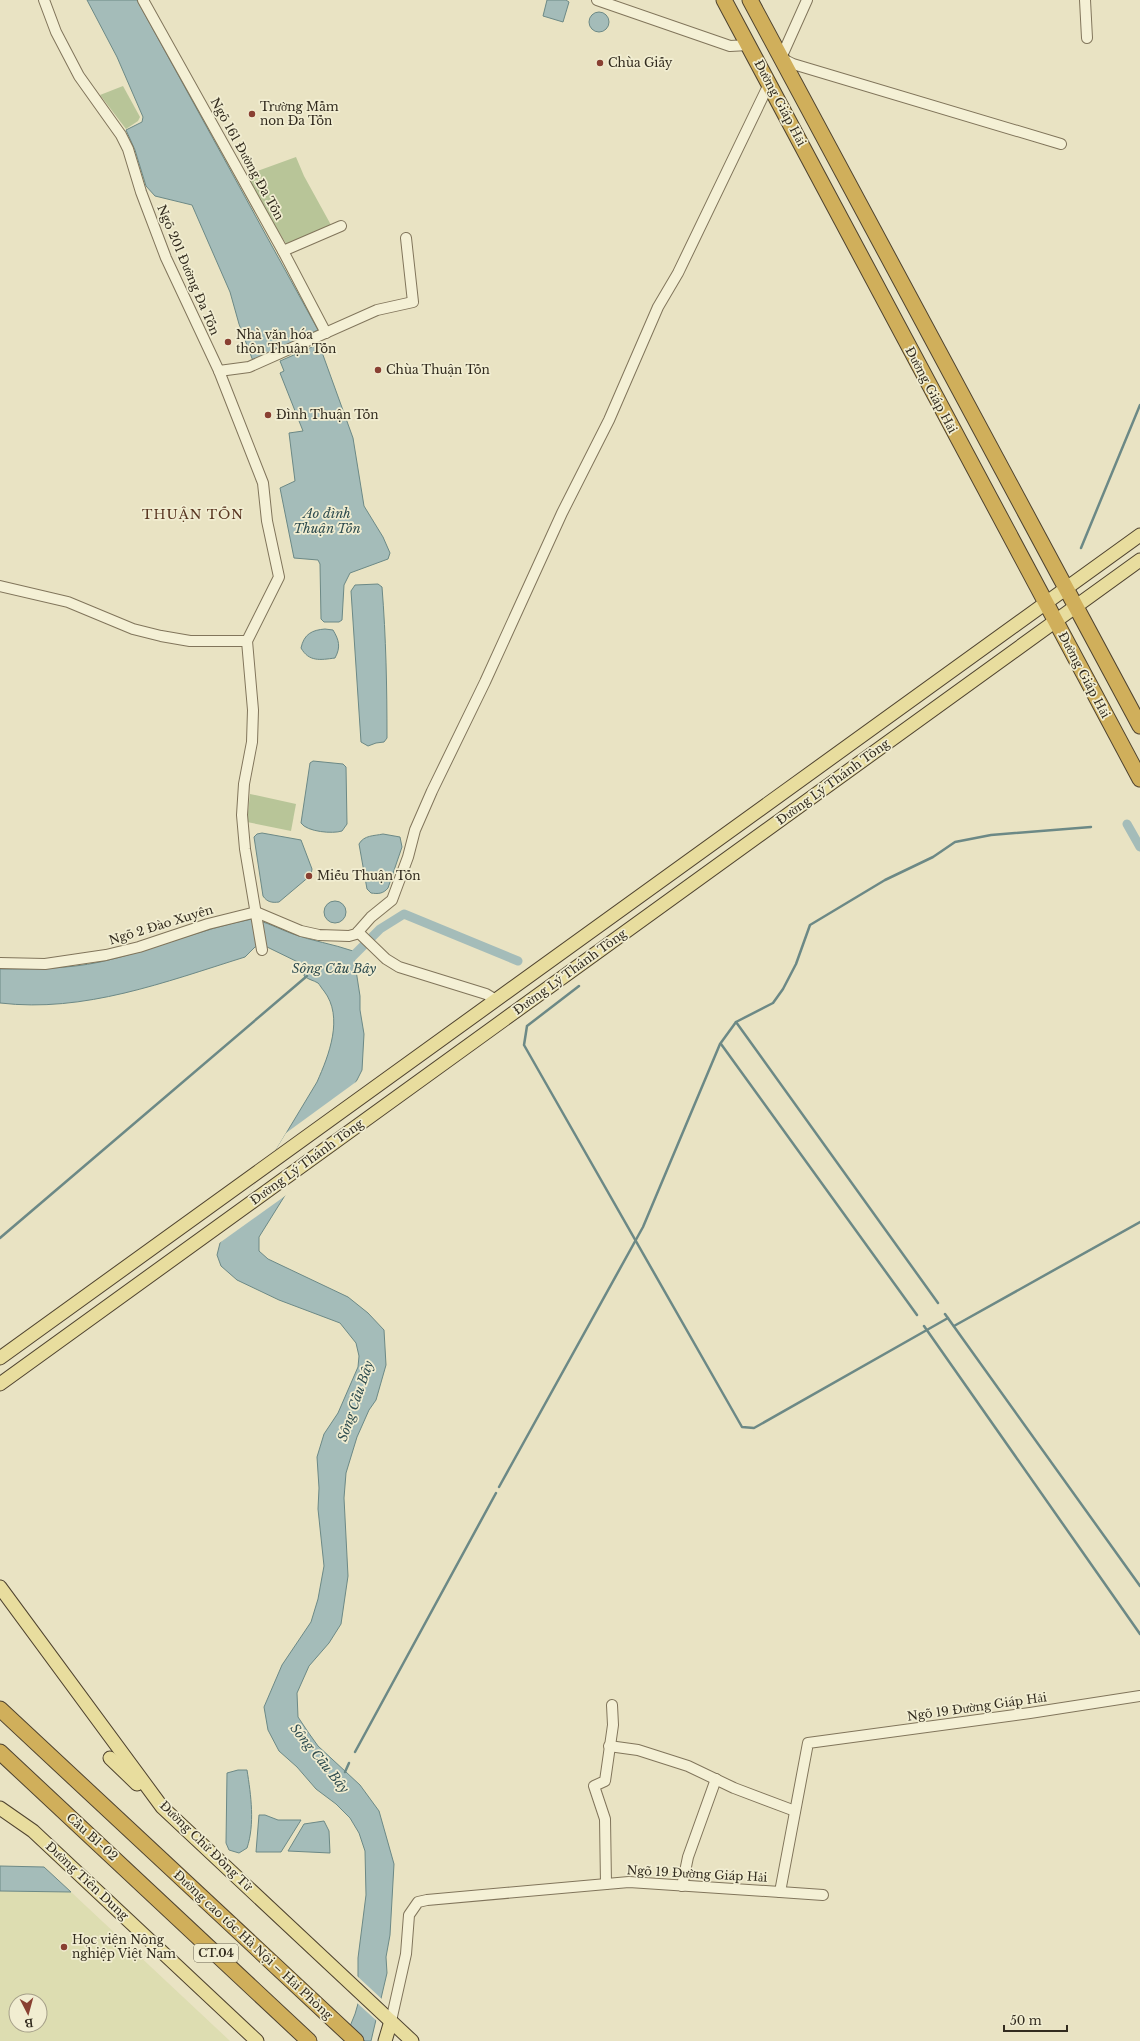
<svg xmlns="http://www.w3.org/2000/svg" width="1140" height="2041" viewBox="0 0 1140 2041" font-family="'Libre Baskerville',serif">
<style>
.farmland{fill:#ddddb1;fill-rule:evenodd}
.green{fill:#b8c598}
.water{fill:#a4bcb9;stroke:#6c8986}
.pier{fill:#e9e3c3}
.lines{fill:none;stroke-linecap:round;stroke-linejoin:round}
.stream{stroke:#6c8986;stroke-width:2.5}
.canal{stroke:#a4bcb9;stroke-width:9}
.minor-casing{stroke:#81755b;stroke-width:12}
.major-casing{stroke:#4f432f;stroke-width:15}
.highway-casing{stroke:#4f432f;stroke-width:17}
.minor{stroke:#f4f0d5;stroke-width:10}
.major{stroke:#e8dd9e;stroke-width:13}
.highway{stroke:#d0af5b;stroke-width:15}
.poi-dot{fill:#894032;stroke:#f1edd1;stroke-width:1.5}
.labels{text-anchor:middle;stroke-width:3.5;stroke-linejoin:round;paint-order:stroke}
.shield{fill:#f1edd1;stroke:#6b6554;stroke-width:1}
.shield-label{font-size:11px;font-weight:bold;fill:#322b1e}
.poi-label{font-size:12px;fill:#322b1e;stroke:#f1edd1;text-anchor:start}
.street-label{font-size:12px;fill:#322b1e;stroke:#f1edd1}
.water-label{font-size:13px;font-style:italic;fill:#2f4d50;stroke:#f1edd1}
.neighbourhood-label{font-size:13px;letter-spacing:1px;fill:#5a3722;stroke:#f1edd1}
</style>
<rect width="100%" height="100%" fill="#e9e3c3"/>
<path class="farmland" d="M0,1891L71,1892L230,2041H0ZM16,2001H40V2025H16Z"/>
<g class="green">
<polygon points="123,86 140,117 138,121 126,129 100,95"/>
<polygon points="296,157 304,176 331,225 287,245 244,176"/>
<polygon points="250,794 296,804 291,831 247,822"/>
</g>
<g class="water">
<polygon points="87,0 137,0 318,330 253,361 239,324 230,292 192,205 155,196 146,186 135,150 126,130 142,122 143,117 117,57"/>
<polygon points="547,0 566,0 569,2 563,22 543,16"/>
<circle cx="599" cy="22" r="10"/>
<polygon points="319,344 353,438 364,506 383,537 390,553 388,559 350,573 344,585 342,620 339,622 324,622 321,619 320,564 318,560 294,558 280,488 295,481 289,433 303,431 280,373 284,371 280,361"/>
<path d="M378,584L382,587C386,637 387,687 387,738L384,742L376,743L368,746L361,742L351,591L355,585Z"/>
<path d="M325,629L333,630C339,640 341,647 335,658C320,660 309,662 301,648C304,634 312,630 325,629Z"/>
<path d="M313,761L343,764L346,767L347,824L342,831C333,834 307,832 301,823L310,763Z"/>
<path d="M262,833L301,840L312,869L311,875L279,902C272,903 267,902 263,896L254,837L257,834Z"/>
<path d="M383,834L400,837L402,847L388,888C383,894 378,894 371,893L367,889L359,844C364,835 374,836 383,834Z"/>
<circle cx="335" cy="912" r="11"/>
<path d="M252,919C267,922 279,929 293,934C312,941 333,944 353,951L360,996V1010L364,1034L362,1070L357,1080L259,1237V1251L268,1259L348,1297L368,1313L384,1330L386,1365L376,1400L369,1410L357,1437L346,1473L344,1498L348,1576L341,1624L329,1643L309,1666L297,1693L298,1717L308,1732L318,1746L360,1785L379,1811L394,1864L390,1935L386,1957L387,1973L371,2041H344L355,2014L362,1990L358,1983V1958L366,1895L365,1851L359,1833L350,1818L336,1804L316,1789L297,1767L279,1751L268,1730L264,1707L282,1665L311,1622L318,1599L324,1566L318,1509L319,1488L317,1457L324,1434L338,1413L358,1367L359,1356L356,1343L340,1323L279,1300L237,1280L221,1266L217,1255L220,1243L317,1082C329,1055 344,1017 324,991C322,989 320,985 318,983C313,980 309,980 304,976L306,966L263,945L255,947L245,957C165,982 84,1013 0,1003V969C34,969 67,969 100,962C151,951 200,929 252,919Z"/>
<path d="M238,1770H247C251,1795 255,1824 247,1848L239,1853L229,1850L226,1843L227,1773Z"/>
<polygon points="259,1815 265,1815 278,1820 301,1820 281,1852 256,1852"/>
<polygon points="324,1821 329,1831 330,1853 288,1851 304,1824"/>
<polygon points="0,1866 44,1867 71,1892 0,1891"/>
</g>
<g class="pier">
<polygon points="360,1079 292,1191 218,1244 286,1133"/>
<polygon points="356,1975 384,2001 378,2022 356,2002 360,1990 356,1983"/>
</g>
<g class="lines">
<g class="stream">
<polyline points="1081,548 1140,405"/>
<polyline points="579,986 527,1026 524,1045 742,1427 754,1428 948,1318"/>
<polyline points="736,1022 938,1303"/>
<polyline points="721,1044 917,1315"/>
<polyline points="0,1238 307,976"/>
<polyline points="945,1314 1140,1586"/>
<polyline points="924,1326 1140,1634"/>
<polyline points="954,1326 1140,1222"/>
<polyline points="499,1487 643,1227 720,1044 736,1022 773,1003 783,989 796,964 810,925 885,880 933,857 955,842 991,835 1091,827"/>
<polyline points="355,1752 496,1493"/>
<polyline points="345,1772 349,1763"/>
</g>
<g class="canal">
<polyline points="1127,824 1140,847"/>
<polyline points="345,964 380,929 404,914 518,961"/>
</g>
<g class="minor-casing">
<g id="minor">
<polyline points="44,0 56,32 79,76 121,135 128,149 141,192 166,258 219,371 263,483 267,521 279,577 247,641 253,710 252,742 244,784 242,815 245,849 262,950"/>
<polyline points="143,0 283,251 326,333"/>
<polyline points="597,0 730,46 748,45"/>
<polyline points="807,0 781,58 793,64 1061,144"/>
<polyline points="1085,0 1087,38"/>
<polyline points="283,251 341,226"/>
<polyline points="219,371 249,367 377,310 413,302 406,238"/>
<polyline points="0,586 68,602 133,629 161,636 190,641 247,641"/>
<polyline points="256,912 301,931 319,935 349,936 356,934 371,917 392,900 408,857 415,830 432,791 485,682 562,513 609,420 658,307 678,273 769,84"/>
<polyline points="358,932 386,959 399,967 486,994 496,1000"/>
<polyline points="0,963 45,964 106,955 139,947 208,924 256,912"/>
<polyline points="609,1746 638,1750 688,1766 734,1788 795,1811"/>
<polyline points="606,1884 605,1819 594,1786 605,1781 613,1725 612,1705"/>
<polyline points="682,1886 688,1857 716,1779"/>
<polyline points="780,1892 823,1895"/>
<polyline points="391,2021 406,1954 409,1915 418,1902 427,1900 629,1882 780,1892 808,1743 1030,1713 1140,1696"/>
</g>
</g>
<g class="major-casing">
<g id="major">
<polyline points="0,1358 1140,535"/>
<polyline points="0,1384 1140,560"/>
<polyline points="0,1587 162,1807 412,2041"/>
<polyline points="110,1758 137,1784"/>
<polyline points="0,1808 33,1831 257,2041"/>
<polyline points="385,2041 391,2021"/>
</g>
</g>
<g class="highway-casing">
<g id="highway">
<polyline points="724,0 1140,779"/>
<polyline points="750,0 1140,726"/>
<polyline points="0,1709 356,2041"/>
<polyline points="0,1752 309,2041"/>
</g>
</g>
<use href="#minor" class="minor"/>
<use href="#major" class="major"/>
<use href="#highway" class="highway"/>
</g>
<g class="poi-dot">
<circle cx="600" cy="63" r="4"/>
<circle cx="252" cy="114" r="4"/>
<circle cx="228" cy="342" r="4"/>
<circle cx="378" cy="370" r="4"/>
<circle cx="268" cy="415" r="4"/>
<circle cx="309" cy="876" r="4"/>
<circle cx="64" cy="1947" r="4"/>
</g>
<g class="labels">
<rect class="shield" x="194" y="1944" width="44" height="18" rx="3"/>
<g class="shield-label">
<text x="216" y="1957">CT.04</text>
</g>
<g class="poi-label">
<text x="608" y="67">Chùa Giấy</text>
<text x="260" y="111">Trường Mầm<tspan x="260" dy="14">non Đa Tốn</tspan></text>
<text x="236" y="339">Nhà văn hóa<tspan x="236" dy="14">thôn Thuận Tốn</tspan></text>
<text x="386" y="374">Chùa Thuận Tốn</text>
<text x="276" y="419">Đình Thuận Tốn</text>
<text x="317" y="880">Miếu Thuận Tốn</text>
<text x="72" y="1944">Học viện Nông<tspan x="72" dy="14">nghiệp Việt Nam</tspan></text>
</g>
<g class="street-label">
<text transform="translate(780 103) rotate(62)" y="4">Đường Giáp Hải</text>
<text transform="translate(247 159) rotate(61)" y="4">Ngõ 161 Đường Đa Tốn</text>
<text transform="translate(188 270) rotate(67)" y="4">Ngõ 201 Đường Đa Tốn</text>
<text transform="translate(931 390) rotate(62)" y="4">Đường Giáp Hải</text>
<text transform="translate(1084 675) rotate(62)" y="4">Đường Giáp Hải</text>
<text transform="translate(833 782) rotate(-36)" y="4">Đường Lý Thánh Tông</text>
<text transform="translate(161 925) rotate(-17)" y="4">Ngõ 2 Đào Xuyên</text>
<text transform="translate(570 972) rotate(-36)" y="4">Đường Lý Thánh Tông</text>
<text transform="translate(307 1162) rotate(-36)" y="4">Đường Lý Thánh Tông</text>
<text transform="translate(977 1707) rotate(-8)" y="4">Ngõ 19 Đường Giáp Hải</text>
<text transform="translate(92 1837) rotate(42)" y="4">Cầu B1-02</text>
<text transform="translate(206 1846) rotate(44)" y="4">Đường Chử Đồng Tử</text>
<text transform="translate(697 1874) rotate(3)" y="4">Ngõ 19 Đường Giáp Hải</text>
<text transform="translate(87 1881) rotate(43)" y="4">Đường Tiên Dung</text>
<text transform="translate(253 1945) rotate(43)" y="4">Đường cao tốc Hà Nội – Hải Phòng</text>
</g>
<g class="water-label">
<text x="327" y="518">Ao đình<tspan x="327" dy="15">Thuận Tốn</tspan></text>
<text x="334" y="973">Sông Cầu Bây</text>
<text transform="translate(355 1401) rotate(-71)" y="5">Sông Cầu Bây</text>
<text transform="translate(320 1758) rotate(51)" y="5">Sông Cầu Bây</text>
</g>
<g class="neighbourhood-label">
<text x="193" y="519">THUẬN TỐN</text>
</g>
</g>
<g transform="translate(28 2013) rotate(174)"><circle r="19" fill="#f1edd1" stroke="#a59f89"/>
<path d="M0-3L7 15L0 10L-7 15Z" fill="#894032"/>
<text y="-6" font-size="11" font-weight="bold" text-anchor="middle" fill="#322b1e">B</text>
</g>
<path d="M1004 2025v6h63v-6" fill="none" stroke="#322b1e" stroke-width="2"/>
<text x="1010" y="2025" font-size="12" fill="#322b1e" stroke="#f1edd1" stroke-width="3" paint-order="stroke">50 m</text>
</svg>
